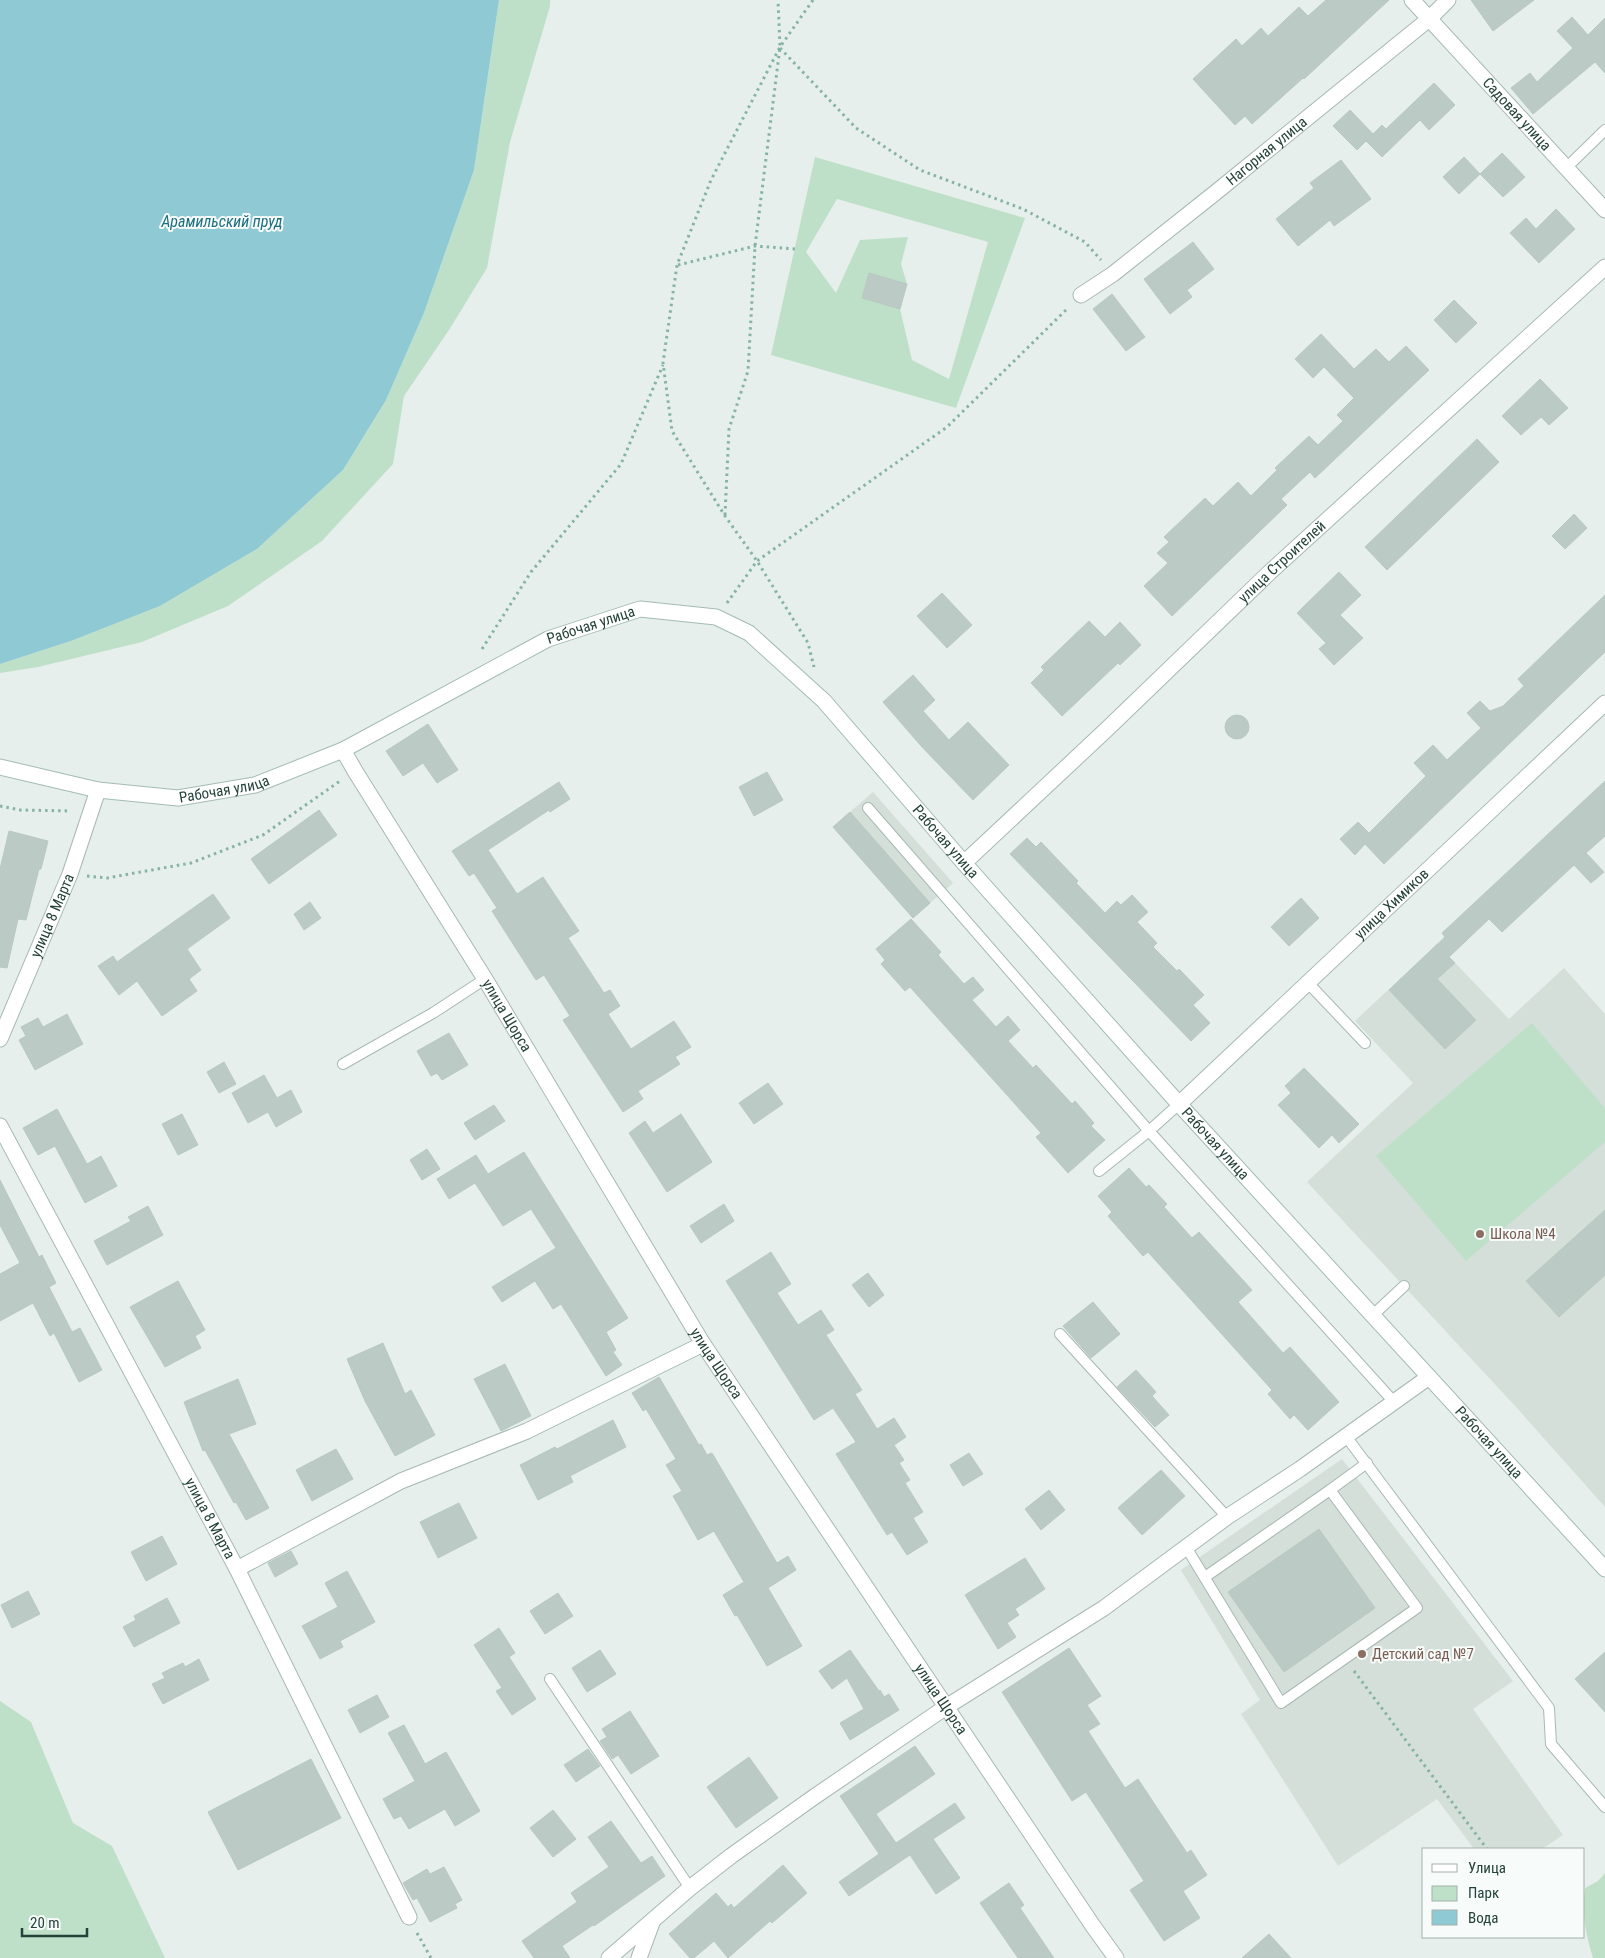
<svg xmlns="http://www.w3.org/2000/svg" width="1605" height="1958" viewBox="0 0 1605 1958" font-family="'Roboto Condensed',sans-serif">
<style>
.built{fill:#d4dfda}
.green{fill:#bfe0c8;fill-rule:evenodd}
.water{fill:#8ec9d4}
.building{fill:#bbcac4;stroke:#b8c9c2}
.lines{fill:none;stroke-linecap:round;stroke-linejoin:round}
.lane-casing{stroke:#a8b8b2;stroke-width:12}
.street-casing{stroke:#a8b8b2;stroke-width:17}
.secondary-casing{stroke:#a4bbb3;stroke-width:17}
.path{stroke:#86b3a5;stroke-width:3;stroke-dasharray:2.5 4;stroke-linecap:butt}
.lane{stroke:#fff;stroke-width:10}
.street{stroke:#fff;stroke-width:15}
.secondary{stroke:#fff;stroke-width:15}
.education-dot{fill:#8d6e63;stroke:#f7fbf9;stroke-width:2}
.labels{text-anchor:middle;stroke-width:4;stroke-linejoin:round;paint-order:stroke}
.street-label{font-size:15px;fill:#24423a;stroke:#f7fbf9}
.education-label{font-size:15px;fill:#785e54;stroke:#f7fbf9;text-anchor:start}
.water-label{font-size:16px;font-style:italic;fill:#1c6f80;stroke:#f7fbf9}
</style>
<rect width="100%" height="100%" fill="#e6efeb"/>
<g class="built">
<polygon points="873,792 953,883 913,918 833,827"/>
<polygon points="1437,944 1509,1019 1564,968 1605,1014 1605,1507 1517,1408 1307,1182 1413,1083 1355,1021"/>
<polygon points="1342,1459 1513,1681 1473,1709 1563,1835 1542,1849 1474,1849 1437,1799 1338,1866 1241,1714 1260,1700 1181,1570"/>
</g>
<g class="green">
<polygon points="499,0 550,0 550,6 510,142 487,268 449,330 404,396 393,464 322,541 228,606 142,642 38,667 0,673 0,664 71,641 160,606 257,549 343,470 386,400 424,313 474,170"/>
<path d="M815,157L1025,218L956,408L771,355ZM837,199L988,242L949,379L912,360L900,309L907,284L901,264L908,237L860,240L836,293L806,252Z"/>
<polygon points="1532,1023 1605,1108 1605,1142 1466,1261 1376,1156"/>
<polygon points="0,1701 31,1722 73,1823 112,1846 165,1958 0,1958"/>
<path d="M1605,1873V1958H1593C1586,1935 1581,1912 1585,1888L1598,1881Z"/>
</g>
<polygon class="water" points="0,0 499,0 474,170 424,313 386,400 343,470 257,549 160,606 71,641 0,664"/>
<g class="building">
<polygon points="1326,0 1389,0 1304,79 1303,78 1252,124 1245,116 1235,125 1193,79 1236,39 1242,46 1261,28 1268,36 1299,7 1308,16"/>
<polygon points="1471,0 1534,0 1493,31"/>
<polygon points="1572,17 1588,35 1605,18 1605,73 1595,62 1533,114 1511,88 1530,73 1537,82 1573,48 1557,31"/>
<polygon points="1434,83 1455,105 1429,130 1420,120 1382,157 1366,141 1382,125 1386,129"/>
<polygon points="1350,110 1373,134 1357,150 1333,126"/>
<polygon points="1502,153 1525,177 1503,197 1480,174"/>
<polygon points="1464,157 1480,174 1459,194 1443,177"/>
<polygon points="1341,160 1371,199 1334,226 1330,220 1298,246 1276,219 1314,188 1310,183"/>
<polygon points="1556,209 1575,229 1539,263 1510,233 1526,218 1536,229"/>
<polygon points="1193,242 1214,269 1187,290 1192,297 1170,314 1144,279"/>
<polygon points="869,273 907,284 900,309 862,298"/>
<polygon points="1112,294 1145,337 1126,351 1093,309"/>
<polygon points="1454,300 1477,323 1456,343 1434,320"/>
<polygon points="1321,334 1354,369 1376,349 1389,362 1406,346 1429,370 1315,478 1310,472 1281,499 1287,505 1172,616 1144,586 1168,563 1157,553 1169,542 1164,537 1205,498 1213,506 1238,482 1251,496 1277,470 1275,468 1309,436 1318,445 1343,421 1337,415 1354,398 1324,367 1313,378 1295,359"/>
<polygon points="1540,379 1568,408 1549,425 1541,417 1521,435 1502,416"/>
<polygon points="1477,439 1499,462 1387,570 1365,547"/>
<polygon points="1574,514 1587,528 1565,549 1552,536"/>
<polygon points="1339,572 1361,595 1340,615 1363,638 1334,665 1319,649 1326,643 1297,613"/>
<polygon points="942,593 972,625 947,648 917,616"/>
<polygon points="1605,595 1605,652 1384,864 1365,844 1355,855 1340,839 1358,822 1369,833 1426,776 1414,763 1433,745 1447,760 1481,728 1467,713 1480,701 1490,711 1503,706 1524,686 1518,679"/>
<polygon points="1089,621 1105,637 1120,622 1141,645 1120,665 1118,663 1062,716 1031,683 1044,670 1041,667"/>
<polygon points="913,675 935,700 923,711 949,740 968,722 1009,765 973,800 922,747 883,702"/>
<circle cx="1237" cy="727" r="12"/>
<polygon points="428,724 458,770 437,783 423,763 403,776 386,751"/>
<polygon points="767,772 783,800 754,816 739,787"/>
<polygon points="1605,781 1605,836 1586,853 1604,872 1591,883 1574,865 1502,932 1489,919 1449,957 1455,963 1437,979 1476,1020 1445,1049 1389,990 1445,937 1442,933"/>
<polygon points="559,782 570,799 550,812 549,810 488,850 517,894 543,877 579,931 568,938 604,993 610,990 620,1006 608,1014 631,1049 674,1021 691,1047 675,1057 680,1064 638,1091 643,1099 623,1112 563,1020 570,1016 544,975 536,980 492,911 497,908 474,873 469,876 452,851"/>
<polygon points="319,810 337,835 269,884 251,859"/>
<polygon points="850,812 930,903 913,918 833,827"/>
<polygon points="9,831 48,841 41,869 39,869 26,920 18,919 7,968 0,967 0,869"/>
<polygon points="1027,838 1036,847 1041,842 1078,881 1076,883 1105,913 1117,901 1121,905 1132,895 1148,912 1137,922 1157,943 1153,947 1177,971 1179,969 1204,995 1193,1005 1210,1023 1191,1041 1010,854"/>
<polygon points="213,894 230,918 187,949 201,970 189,979 197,991 162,1016 137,981 119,995 98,966 113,956 117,962"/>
<polygon points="1301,898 1319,918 1289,946 1271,927"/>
<polygon points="310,902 321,918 304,930 294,914"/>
<polygon points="911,919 941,952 938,955 964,984 973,977 984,990 972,1000 996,1027 1008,1016 1020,1030 1008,1041 1033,1068 1036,1065 1072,1104 1075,1101 1094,1123 1091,1126 1105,1140 1068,1173 1036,1137 1041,1133 910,987 905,991 881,964 885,960 876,949"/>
<polygon points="67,1014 83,1044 35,1070 19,1040 26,1036 21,1027 38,1018 43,1027"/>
<polygon points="449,1033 468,1065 442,1080 437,1073 431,1076 417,1051"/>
<polygon points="224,1062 236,1084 219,1093 207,1072"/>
<polygon points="1304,1068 1359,1124 1339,1143 1332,1135 1319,1148 1278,1105 1291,1093 1285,1086"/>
<polygon points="264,1075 277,1098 291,1090 302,1112 276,1127 268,1112 248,1123 232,1093"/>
<polygon points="768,1083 783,1104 754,1124 739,1103"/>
<polygon points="494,1105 505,1121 475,1140 464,1123"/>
<polygon points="57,1109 87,1164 101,1156 117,1186 85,1203 55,1146 38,1155 23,1128"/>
<polygon points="182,1114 198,1145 178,1155 162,1124"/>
<polygon points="681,1114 712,1162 667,1192 629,1133 645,1121 653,1133"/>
<polygon points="427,1149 440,1169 422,1180 410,1160"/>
<polygon points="524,1152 628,1318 606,1332 616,1350 613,1352 622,1365 606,1376 561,1304 553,1309 535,1281 502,1302 492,1287 556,1248 531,1209 503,1226 475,1183 449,1199 437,1179 476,1155 488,1174"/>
<polygon points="1129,1168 1146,1187 1149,1185 1167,1204 1164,1207 1192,1238 1199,1232 1252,1290 1238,1302 1283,1353 1290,1347 1339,1402 1308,1430 1294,1415 1290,1419 1268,1394 1272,1390 1148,1252 1143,1256 1108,1216 1112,1212 1098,1196"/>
<polygon points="0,1180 39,1257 42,1255 56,1283 49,1287 72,1332 80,1328 102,1370 79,1382 54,1333 50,1336 33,1303 0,1321 0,1274 20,1263 0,1225"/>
<polygon points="724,1204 734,1221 701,1243 690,1226"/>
<polygon points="148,1206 163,1235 107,1265 94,1241 131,1221 128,1217"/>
<polygon points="1605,1210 1605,1275 1559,1317 1526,1281"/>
<polygon points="771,1252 791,1284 777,1293 798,1325 821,1310 834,1330 826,1335 862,1390 855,1394 877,1429 894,1418 906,1437 894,1445 904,1460 899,1463 910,1480 905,1483 923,1512 913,1518 928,1542 907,1555 892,1532 887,1535 836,1454 856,1442 833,1408 814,1420 726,1281"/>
<polygon points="868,1273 884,1295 869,1307 852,1285"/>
<polygon points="178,1281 205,1330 195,1336 201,1348 165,1367 130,1307"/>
<polygon points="1093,1302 1120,1334 1091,1358 1063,1326"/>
<polygon points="383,1343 405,1394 411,1390 435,1435 395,1456 365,1401 347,1359"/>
<polygon points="505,1364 531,1416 501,1431 474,1379"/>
<polygon points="1136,1370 1156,1392 1152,1396 1169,1415 1155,1427 1117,1387"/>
<polygon points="659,1377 699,1445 701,1444 707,1455 712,1453 777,1563 788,1556 796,1570 768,1588 802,1646 767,1666 737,1615 735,1616 723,1595 744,1582 714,1531 698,1540 673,1496 682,1491 666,1465 676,1459 646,1409 643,1411 632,1393"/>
<polygon points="238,1379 256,1424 229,1434 269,1508 246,1520 236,1502 234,1503 205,1450 203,1451 184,1402"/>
<polygon points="613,1420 626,1447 570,1476 573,1482 538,1500 520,1465 555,1447 557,1449"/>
<polygon points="336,1449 353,1479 312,1501 296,1470"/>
<polygon points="969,1453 983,1474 963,1486 950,1465"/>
<polygon points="1161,1470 1185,1496 1142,1535 1118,1508"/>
<polygon points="1049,1490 1065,1510 1041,1530 1025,1509"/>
<polygon points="459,1503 477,1538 438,1558 420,1522"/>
<polygon points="1319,1529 1375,1608 1284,1672 1228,1592"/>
<polygon points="162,1536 177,1564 146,1581 131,1552"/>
<polygon points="291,1551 298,1564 275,1577 268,1563"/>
<polygon points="1025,1558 1045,1589 1015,1609 1019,1615 1007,1623 1016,1637 998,1649 965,1595"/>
<polygon points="347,1571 375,1622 340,1641 343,1647 320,1659 302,1626 338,1607 325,1583"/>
<polygon points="28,1591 40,1614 12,1628 1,1605"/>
<polygon points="558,1593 573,1616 545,1634 530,1611"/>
<polygon points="167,1598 180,1623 134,1647 123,1627 136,1620 134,1616"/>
<polygon points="499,1628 515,1653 509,1657 536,1699 512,1715 496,1691 502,1688 474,1645"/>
<polygon points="1069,1648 1101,1696 1087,1705 1100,1724 1088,1731 1125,1788 1138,1779 1187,1853 1191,1850 1207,1875 1183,1891 1200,1918 1164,1941 1130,1890 1144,1881 1107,1824 1086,1792 1072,1801 1002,1692"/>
<polygon points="600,1650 616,1674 587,1692 572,1668"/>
<polygon points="850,1650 879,1691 880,1690 884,1697 889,1694 899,1710 850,1740 840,1723 864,1709 847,1678 832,1689 819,1671"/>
<polygon points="1605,1652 1605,1712 1575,1679"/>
<polygon points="199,1659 209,1680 163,1704 152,1684 165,1678 162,1673 183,1663 185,1667"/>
<polygon points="377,1695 389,1717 360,1733 348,1710"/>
<polygon points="630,1711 659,1756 631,1774 618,1755 612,1759 600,1741 607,1737 602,1729"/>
<polygon points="404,1725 425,1764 446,1752 480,1811 455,1826 445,1809 409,1829 401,1816 394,1819 383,1799 415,1781 388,1733"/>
<polygon points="915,1746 935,1774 876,1814 896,1843 955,1803 965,1818 933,1839 960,1878 936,1894 910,1855 849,1896 839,1882 879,1854 840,1796"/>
<polygon points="588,1749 600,1766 576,1782 564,1765"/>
<polygon points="749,1757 778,1798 736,1828 707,1787"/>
<polygon points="311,1759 341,1818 238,1870 208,1812"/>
<polygon points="553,1810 576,1839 553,1857 530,1828"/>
<polygon points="611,1821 641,1863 652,1856 665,1876 594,1926 593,1925 562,1946 570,1958 534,1958 522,1941 577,1902 571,1893 609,1867 588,1837"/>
<polygon points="783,1865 807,1893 772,1923 770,1921 728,1958 714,1941 694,1958 690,1958 669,1934 716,1893 728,1907 731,1904 734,1908"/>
<polygon points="444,1867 462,1900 455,1904 457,1908 430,1922 417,1898 413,1900 403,1883 427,1869 430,1874"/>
<polygon points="1009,1883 1024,1905 1020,1908 1054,1958 1018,1958 980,1903"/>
<polygon points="1269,1934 1291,1958 1242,1958"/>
</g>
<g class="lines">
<g class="lane-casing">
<g id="lane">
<polyline points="1566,168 1605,130"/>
<polyline points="868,808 1149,1131 1394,1402"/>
<polyline points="1308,983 1365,1043"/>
<polyline points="343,1064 433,1013 485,979"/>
<polyline points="1099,1171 1149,1131 1179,1104"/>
<polyline points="1373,1315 1404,1286"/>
<polyline points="1060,1334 1227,1517"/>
<polyline points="1345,1435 1549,1708 1551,1744 1605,1807"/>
<polyline points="1330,1490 1367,1463"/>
<polyline points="1186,1547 1281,1703 1417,1608 1330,1490 1205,1577"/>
<polyline points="550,1679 690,1888"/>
</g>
</g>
<g class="street-casing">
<g id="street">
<path id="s1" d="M1412,0L1605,210"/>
<path id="s2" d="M1081,295L1113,274L1215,193L1429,19L1448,0"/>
<path id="s3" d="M343,750L355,771L485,979L703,1344L1093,1926L1116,1958"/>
<path id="s4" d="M964,863L1106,730L1270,572L1605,267"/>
<path id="s5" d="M0,1039L70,874L98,790"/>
<path id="s6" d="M1179,1104L1605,703"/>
<path id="s7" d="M0,1126L237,1569L409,1917"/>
<polyline points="237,1569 401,1481 527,1431 703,1344"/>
<polyline points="653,1920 690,1888 731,1856 814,1797 946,1707 1104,1608 1227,1517 1300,1469 1429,1377"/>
<polyline points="609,1958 653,1920 639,1958"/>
</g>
</g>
<g class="secondary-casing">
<g id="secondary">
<path id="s8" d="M0,767L98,790L178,798L255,785L343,750L548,639L640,609L716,617L749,633L824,701L964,863L1179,1104L1605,1569"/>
</g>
</g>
<g class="path">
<polyline points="813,0 780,47 711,180 677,265 663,363 672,431 725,516 757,561 808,643 814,667"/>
<polyline points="780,48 856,128 920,170 1023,209 1085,242 1101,260"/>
<polyline points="678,265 755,246 795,249"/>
<polyline points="725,515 729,429 748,371 755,246 780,47 778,0"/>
<polyline points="727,603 757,561 947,427 1068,308"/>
<polyline points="482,649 531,572 621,464 663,365"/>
<polyline points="0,806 20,810 71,811"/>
<polyline points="87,876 107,878 191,863 263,835 340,781"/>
<polyline points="1354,1671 1487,1849"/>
<polyline points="417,1933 431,1958"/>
</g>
<use href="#lane" class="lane"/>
<use href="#street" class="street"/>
<use href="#secondary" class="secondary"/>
</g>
<g class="education-dot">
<circle cx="1480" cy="1234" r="5"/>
<circle cx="1362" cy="1654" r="5"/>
</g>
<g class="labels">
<g class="street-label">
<text dy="5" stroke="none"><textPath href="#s1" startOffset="155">Садовая улица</textPath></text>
<text dy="5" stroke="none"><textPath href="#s2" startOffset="235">Нагорная улица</textPath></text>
<text dy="5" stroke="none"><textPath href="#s4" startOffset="438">улица Строителей</textPath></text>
<text dy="5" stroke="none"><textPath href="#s8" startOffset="632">Рабочая улица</textPath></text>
<text dy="5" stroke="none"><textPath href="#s8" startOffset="228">Рабочая улица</textPath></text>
<text dy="5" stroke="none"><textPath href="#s8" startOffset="1084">Рабочая улица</textPath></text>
<text dy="5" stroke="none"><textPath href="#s6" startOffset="292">улица Химиков</textPath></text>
<text dy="5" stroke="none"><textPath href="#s5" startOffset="134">улица 8 Марта</textPath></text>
<text dy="5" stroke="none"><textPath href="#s3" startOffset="312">улица Щорса</textPath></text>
<text dy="5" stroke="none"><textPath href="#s8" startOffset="1489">Рабочая улица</textPath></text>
<text dy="5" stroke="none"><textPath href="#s3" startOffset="718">улица Щорса</textPath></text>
<text dy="5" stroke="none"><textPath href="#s8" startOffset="1894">Рабочая улица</textPath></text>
<text dy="5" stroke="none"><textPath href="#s7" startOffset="445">улица 8 Марта</textPath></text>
<text dy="5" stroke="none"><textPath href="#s3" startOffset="1122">улица Щорса</textPath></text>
</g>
<g class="education-label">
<text x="1490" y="1239">Школа №4</text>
<text x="1372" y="1659">Детский сад №7</text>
</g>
<g class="water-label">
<text x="222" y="227">Арамильский пруд</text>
</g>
</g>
<rect x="1422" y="1848" width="162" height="90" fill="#f7fbf9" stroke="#a3b1ad"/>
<rect x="1432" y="1864" width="25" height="8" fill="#ffffff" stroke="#a3b1ad"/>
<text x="1468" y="1873" font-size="15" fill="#24423a">Улица</text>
<rect x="1432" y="1886" width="25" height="15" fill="#bfe0c8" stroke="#a3b1ad"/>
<text x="1468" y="1898" font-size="15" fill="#24423a">Парк</text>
<rect x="1432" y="1910" width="25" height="15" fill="#8ec9d4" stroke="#a3b1ad"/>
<text x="1468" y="1923" font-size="15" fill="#24423a">Вода</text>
<path d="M22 1928v8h65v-8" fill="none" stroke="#24423a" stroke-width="2.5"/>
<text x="30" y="1928" font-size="15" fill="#24423a" stroke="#f7fbf9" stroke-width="4" paint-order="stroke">20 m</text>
</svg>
